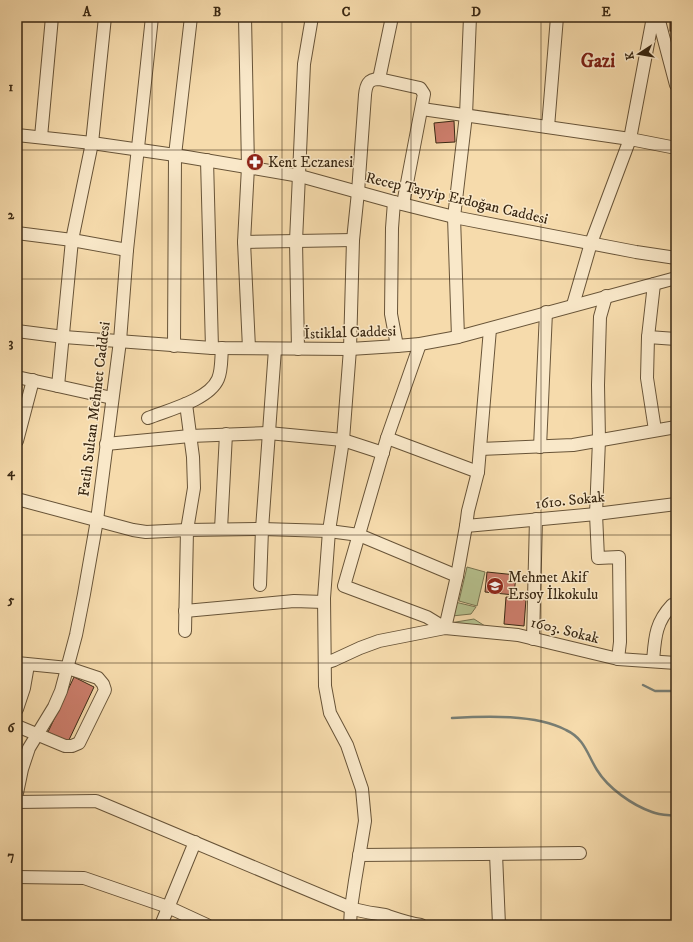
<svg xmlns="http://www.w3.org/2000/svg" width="693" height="942" viewBox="0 0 693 942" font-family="'IM FELL DW Pica',serif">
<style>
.green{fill:#b6c18e;stroke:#787450}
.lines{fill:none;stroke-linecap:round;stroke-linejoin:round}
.stream{stroke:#787e74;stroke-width:2.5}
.building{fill:#cc7d6b;stroke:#392712}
.minor-casing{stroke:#685438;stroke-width:14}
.minor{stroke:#f9e8c9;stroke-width:12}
.grid{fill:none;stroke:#392712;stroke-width:1;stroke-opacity:0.55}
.labels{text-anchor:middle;stroke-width:3;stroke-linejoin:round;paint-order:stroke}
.poi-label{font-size:15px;fill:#392712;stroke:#f9e8c9;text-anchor:start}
.street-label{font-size:15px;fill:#392712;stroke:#f9e8c9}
.district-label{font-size:19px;font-weight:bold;fill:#7a1f14;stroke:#f9e8c9}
.neatline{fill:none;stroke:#392712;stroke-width:1.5}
.grid-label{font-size:13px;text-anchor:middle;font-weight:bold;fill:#392712}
</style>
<rect width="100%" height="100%" fill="#f6dbac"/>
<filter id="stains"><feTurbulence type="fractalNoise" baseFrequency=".005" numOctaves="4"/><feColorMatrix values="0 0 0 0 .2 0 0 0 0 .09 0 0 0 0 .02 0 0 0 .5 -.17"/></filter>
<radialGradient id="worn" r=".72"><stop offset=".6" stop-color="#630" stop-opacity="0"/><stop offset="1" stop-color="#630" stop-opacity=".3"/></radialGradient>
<g class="green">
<polygon points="467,567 485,572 477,606 459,601"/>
<polygon points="455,602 476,607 471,614 452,616"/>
<polygon points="474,619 485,626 450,623"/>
</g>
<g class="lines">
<g class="stream">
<polyline points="643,685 655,691 676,691"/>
<path d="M452,718C485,716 536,714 566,730C585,739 587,754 597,770C608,788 632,805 652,812C659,815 668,815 676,816"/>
</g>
</g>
<g class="building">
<rect x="670" y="19" width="6" height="12"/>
<polygon points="454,121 455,142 436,143 434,123"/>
<polygon points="487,572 516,575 514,595 485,592"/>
<polygon points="506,597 526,599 524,626 504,624"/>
<polygon points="74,677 94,687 68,742 48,732"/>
</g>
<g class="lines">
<g class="minor-casing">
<g id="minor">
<polyline points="245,17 248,167 244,242 249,348"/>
<polyline points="653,17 630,139 676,148"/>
<polyline points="658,17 676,85"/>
<polyline points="379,79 392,17"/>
<polyline points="422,109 630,139 591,243 573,305"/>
<polyline points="548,127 557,17"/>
<polyline points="17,135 92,143 175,155 300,176 394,202 454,217 636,252 676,258"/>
<polyline points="41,137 52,17"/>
<polyline points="207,160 212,348"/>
<polyline points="394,202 392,228 391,314 397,346"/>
<polyline points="17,233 72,240 127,250"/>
<polyline points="244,242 353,240"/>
<polyline points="654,284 648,337 647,378 655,430"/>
<polyline points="606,296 600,317 598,385 599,440 596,514 598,558 619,557 620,642 618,659"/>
<polyline points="17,331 64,337 212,348 350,349 397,346 420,344 458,337 676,278"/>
<polyline points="458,337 454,217 466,115 470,17"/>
<polyline points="648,337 676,339"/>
<polyline points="420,344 387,438 344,586 427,617 445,628"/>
<polyline points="174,346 175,155 191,17"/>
<polyline points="298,349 296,241 304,64 312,17"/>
<polyline points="17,377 112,398"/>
<polyline points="58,386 72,240 92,143 105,17"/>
<path d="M148,418C168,410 209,400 218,379C222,370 221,358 222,348"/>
<polyline points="387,438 478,472"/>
<polyline points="17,441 33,380"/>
<polyline points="106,444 190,436 268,433 343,440 383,453"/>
<polyline points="540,447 546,312"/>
<polyline points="480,449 573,445 676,427"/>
<polyline points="17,499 133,530 146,532 187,530 262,529 329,531 359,535 457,576"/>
<polyline points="466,526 596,514 676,504"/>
<polyline points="221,529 226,434"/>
<polyline points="260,585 262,529 275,349"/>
<polyline points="185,611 294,601 324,602"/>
<polyline points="445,628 457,576 466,526 468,511 478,472 490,329"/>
<polyline points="185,631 187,530 194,488 193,457 186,404"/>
<polyline points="533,639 536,519"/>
<path d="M653,661C655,638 655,623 672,605L676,606"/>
<polyline points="17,663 68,668 98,678 103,684 105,690 79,743 72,746 65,746 17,726"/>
<polyline points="325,663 334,660 360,648 379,641 445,628 518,635 618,659 676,663"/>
<polyline points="17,709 24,688 28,665"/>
<polyline points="17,793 22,769 29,748 54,707 61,691 76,635 84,594 97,520 120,341 127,250 152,17"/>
<path d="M17,802L96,801L351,908C362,912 373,913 385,915C397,919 408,923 421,925"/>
<polyline points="496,854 499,925"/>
<polyline points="359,855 580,853"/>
<polyline points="17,877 84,878 168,907 207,925"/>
<polyline points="161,925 195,842"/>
<path d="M350,925L351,908L355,881L365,821L362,789L347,745L330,713L325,686L324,598L329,531L343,440L350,349L353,240L358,192L365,95C366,85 368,79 379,79L420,88L424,94L403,204"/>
</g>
</g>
<use href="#minor" class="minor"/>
</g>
<path class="grid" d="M152,17V925M282,17V925M411,17V925M541,17V925M17,150H676M17,279H676M17,407H676M17,535H676M17,663H676M17,792H676"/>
<defs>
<g id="pharmacy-disc" transform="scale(0.9)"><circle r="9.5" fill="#8f2418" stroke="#f9e8c9"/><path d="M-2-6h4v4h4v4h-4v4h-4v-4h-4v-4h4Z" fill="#fff"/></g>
<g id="school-disc" transform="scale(0.9)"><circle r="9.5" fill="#8f2418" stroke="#f9e8c9"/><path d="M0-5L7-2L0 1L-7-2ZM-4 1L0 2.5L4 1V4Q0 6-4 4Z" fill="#fff"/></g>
</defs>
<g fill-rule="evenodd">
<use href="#pharmacy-disc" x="255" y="162"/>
<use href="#school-disc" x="495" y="586"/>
</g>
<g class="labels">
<g class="poi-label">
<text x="268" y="167">Kent Eczanesi</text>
<text x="508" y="582">Mehmet Akif<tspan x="508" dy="17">Ersoy İlkokulu</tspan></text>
</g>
<g class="street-label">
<text transform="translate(457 198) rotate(13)" y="5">Recep Tayyip Erdoğan Caddesi</text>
<text transform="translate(350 332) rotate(-2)" y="5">İstiklal Caddesi</text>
<text transform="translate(94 409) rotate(-83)" y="5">Fatih Sultan Mehmet Caddesi</text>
<text transform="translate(570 500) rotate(-6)" y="5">1610. Sokak</text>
<text transform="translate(565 630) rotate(14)" y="5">1603. Sokak</text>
</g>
<g class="district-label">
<text x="598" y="67">Gazi</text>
</g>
</g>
<rect width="693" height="942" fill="none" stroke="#f6dbac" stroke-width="44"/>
<g transform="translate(639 54) rotate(258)" stroke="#f9e8c9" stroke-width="3" paint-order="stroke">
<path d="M0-3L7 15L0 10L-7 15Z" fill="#392712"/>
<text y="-6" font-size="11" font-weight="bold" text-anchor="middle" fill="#392712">K</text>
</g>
<rect x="22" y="22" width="649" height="898" class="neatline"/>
<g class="grid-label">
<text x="87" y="16">A</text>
<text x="217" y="16">B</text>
<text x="346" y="16">C</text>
<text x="476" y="16">D</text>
<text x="606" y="16">E</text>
<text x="11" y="91">1</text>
<text x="11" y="219">2</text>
<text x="11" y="347">3</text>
<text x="11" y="476">4</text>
<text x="11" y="604">5</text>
<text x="11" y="732">6</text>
<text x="11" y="860">7</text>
</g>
<rect width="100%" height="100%" filter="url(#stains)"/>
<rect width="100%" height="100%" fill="url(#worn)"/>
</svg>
